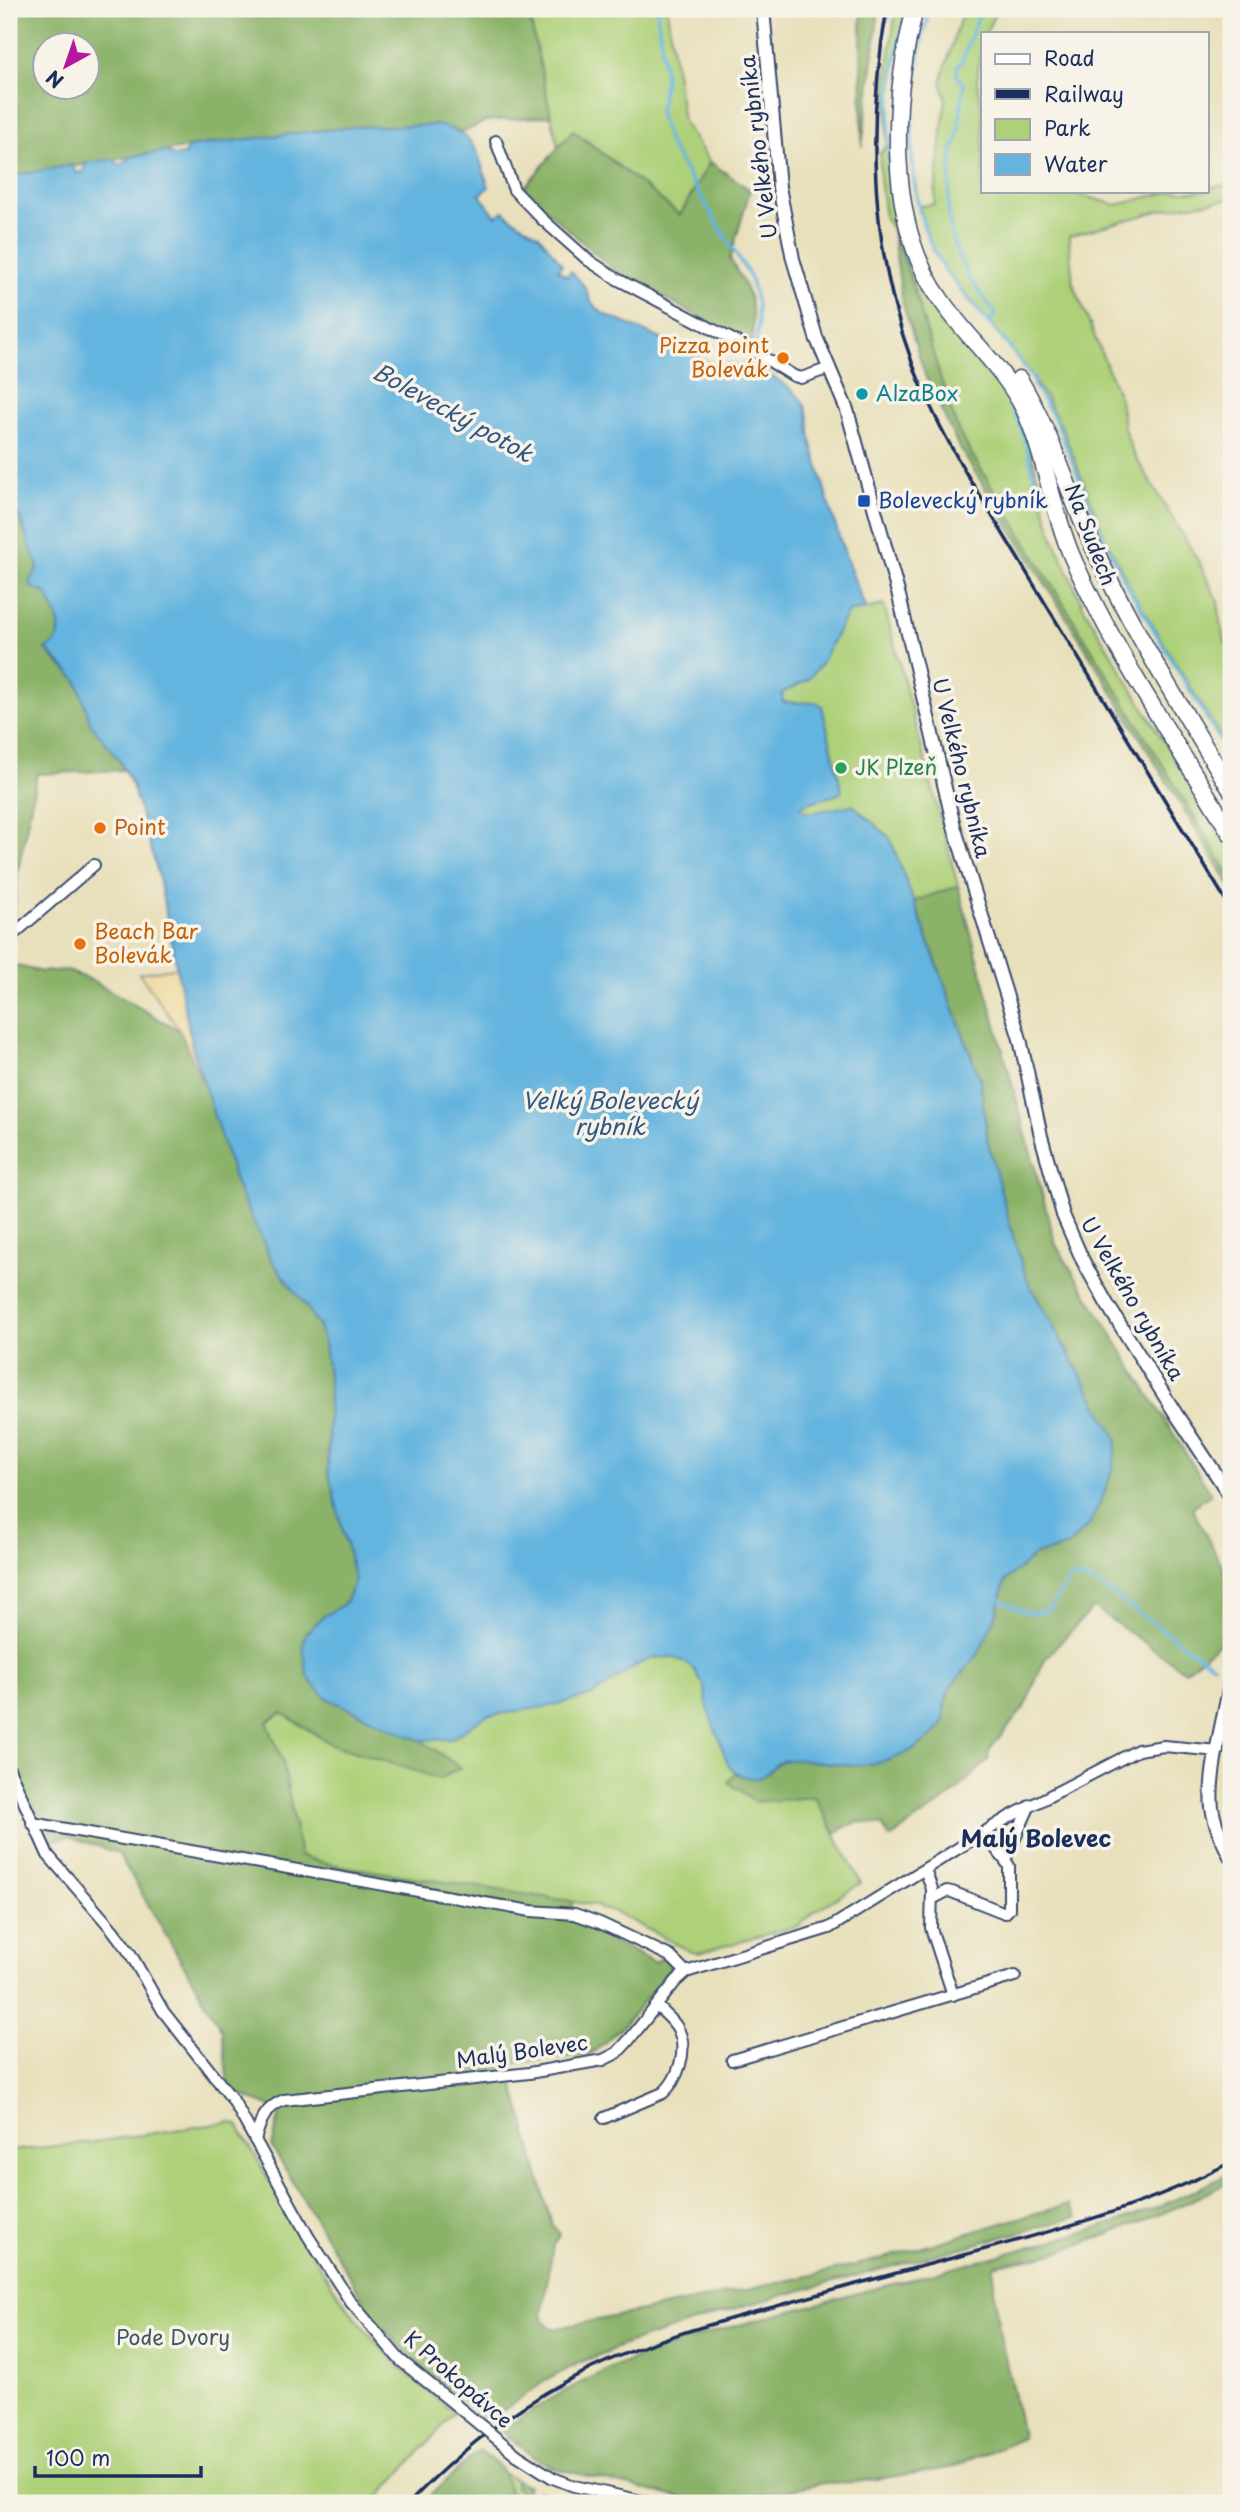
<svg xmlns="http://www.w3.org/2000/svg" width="1240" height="2512" viewBox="0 0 1240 2512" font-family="'Playpen Sans',sans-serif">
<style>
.green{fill:#add078;stroke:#64806b;stroke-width:2}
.forest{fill:#8ab268;stroke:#527063;stroke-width:2;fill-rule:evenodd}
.sand{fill:#eeda9e;stroke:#84847e;stroke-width:2}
.water{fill:#64b4df;stroke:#40729e;stroke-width:2}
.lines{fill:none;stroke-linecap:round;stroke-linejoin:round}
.stream{stroke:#64b4df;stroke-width:3.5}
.minor-casing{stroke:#3a4a6c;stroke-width:14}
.tertiary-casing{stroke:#3a4a6c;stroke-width:16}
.primary-casing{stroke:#3a4a6c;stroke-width:19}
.minor{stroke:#fff;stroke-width:10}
.tertiary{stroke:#fff;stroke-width:12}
.primary{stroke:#fff;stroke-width:16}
.rail{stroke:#1b2f5e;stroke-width:3.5}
.minor-bridge-casing{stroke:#3a4a6c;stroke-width:14;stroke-linecap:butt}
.minor-bridge{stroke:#fff;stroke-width:10}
.food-dot{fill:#e8710a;stroke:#f7f3e8;stroke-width:2.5}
.culture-dot{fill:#0f9aa8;stroke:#f7f3e8;stroke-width:2.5}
.transit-dot{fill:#1a4fb4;stroke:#f7f3e8;stroke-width:2.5}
.leisure-dot{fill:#2e9e5b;stroke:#f7f3e8;stroke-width:2.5}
.labels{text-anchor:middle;stroke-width:7;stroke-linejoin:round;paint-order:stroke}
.street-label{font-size:21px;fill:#1b2f5e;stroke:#f7f3e8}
.food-label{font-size:21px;fill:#c56008;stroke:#f7f3e8;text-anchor:start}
.culture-label{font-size:21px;fill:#0d838f;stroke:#f7f3e8;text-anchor:start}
.transit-label{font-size:21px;fill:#164399;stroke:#f7f3e8;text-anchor:start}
.leisure-label{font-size:21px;fill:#27864d;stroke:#f7f3e8;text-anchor:start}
.park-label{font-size:21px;fill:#405764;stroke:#f7f3e8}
.water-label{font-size:23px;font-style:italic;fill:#315785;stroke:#f7f3e8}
.neighbourhood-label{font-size:23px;font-weight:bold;fill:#1b2f5e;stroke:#f7f3e8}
</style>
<rect width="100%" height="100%" fill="#f7f3e8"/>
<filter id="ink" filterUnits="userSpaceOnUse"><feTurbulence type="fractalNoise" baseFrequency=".0143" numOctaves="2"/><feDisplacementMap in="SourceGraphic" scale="14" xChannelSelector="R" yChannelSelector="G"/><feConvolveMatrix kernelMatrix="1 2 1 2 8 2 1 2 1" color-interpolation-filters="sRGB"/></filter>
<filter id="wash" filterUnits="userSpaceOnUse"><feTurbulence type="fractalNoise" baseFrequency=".00686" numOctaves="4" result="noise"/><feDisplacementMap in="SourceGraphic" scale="28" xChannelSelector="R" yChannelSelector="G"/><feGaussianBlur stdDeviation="1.57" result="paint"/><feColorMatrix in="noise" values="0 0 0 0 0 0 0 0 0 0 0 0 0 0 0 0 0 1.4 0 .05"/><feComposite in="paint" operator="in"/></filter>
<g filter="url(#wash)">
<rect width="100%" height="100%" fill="#e8e0bb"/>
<g class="green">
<polygon points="528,9 667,9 683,122 710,162 680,215 573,130 558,147"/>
<polygon points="896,9 905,9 892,84 888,147 895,211 908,256 932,299 1011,398 1031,449 1043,502 1054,539 1084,608 1226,845 1231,850 1231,878 960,435 949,407 905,261 892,229 885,219 880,178 880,153 887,145 887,75"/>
<polygon points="963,9 997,9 986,33 983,33 977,81 983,115 983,191 1066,191 1117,205 1171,191 1207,191 1207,187 1231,185 1231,199 1169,208 1069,236 1069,240 1073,283 1120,399 1124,428 1133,453 1200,564 1218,602 1223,636 1231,654 1231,754 1132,591 1106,539 1062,428 1046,398 1009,346 956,285 933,252 924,227 920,206 934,204 946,98 941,82"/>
<polygon points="850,571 866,609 884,605 958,886 914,902 804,934 720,650"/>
<polygon points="920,918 967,1047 816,1761 815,1797 861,1883 815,1911 800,1925 699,1953 691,1952 613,1911 599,1909 599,1906 334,1865 300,1857 283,1762 267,1722 282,1713 331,1744 459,1769 421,1740 411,1737 344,1604"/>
<polygon points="1231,1745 1231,1828 1224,1807 1225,1780"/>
<path d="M230,2122L238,2125C285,2207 329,2298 397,2364C414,2382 435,2397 454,2413L374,2503H9V2151L94,2142Z"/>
<polygon points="503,2473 528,2486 525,2492 533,2496 537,2490 560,2503 477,2503 497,2474"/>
</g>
<g class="forest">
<path d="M9,9H528L551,116L486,121L462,133L451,128L350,127L208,144L9,177ZM46,46H88V88H46Z"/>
<polygon points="862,9 879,9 862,147 861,21"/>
<path d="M573,130L680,215L710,162L750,190L730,259C751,294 755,304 752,345L617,273L523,189Z"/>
<path d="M892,229C920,296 934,368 960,435L1199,824L1231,878V887L1080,639L958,445L926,378L903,304Z"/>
<path d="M9,504L18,513L38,567L31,580L32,587L46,593C55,610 71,638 46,649L54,659L77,680L91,724L119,760L123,770L37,774L18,870L9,964L42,972L65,970L93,981L180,1031L204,1083L237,1187L272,1261L308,1309L319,1327L324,1344L329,1382L328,1470L355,1581L344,1604L324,1616L306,1633L303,1646L312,1683L328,1699L421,1740L460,1768L440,1779L331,1744L282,1713L267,1722L283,1762L300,1856L334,1865L572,1901V1920L655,1963L662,1957L669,1961L670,1970L660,1982L623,2026L590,2055L508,2064L552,2225L560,2234L553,2245L542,2314L544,2321L552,2329C662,2307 772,2286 880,2259C944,2243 1005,2219 1069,2205L1077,2217L743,2306L626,2344L579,2363L545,2381L488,2421L410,2357L375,2319L272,2147L280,2111L237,2093L228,2085L222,2031L118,1853L68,1836L47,1842L9,1769Z"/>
<path d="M958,886L1056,1245L1211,1494L1192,1508L1231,1583L1224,1640L1185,1671L1093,1607L1045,1659L1024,1708L991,1748L988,1754L989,1759L951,1796L890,1838L882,1825C860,1820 854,1821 835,1833L815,1797L756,1802L728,1782L735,1773C768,1789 764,1762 788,1760C804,1758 820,1763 836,1764C878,1768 915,1753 943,1724L945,1703L950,1688L997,1613L1005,1581L1034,1555L1066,1547L1090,1524L1104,1494L1113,1466L1095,1400L1028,1282L1014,1240L988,1143L980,1080L914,901Z"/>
<path d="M1231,2173L1230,2181C1174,2211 1114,2234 1053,2253C1034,2259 1013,2261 994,2266C991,2324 1014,2381 1022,2438L950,2468L856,2482L824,2483L749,2497L741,2503H703L554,2468L532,2456L502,2432C599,2357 709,2333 825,2302C925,2275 1025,2250 1123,2220L1159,2207Z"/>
<polygon points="479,2450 501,2468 512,2500 510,2503 422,2503"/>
<polygon points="515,2479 528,2486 525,2492 533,2496 537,2490 560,2503 535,2503 515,2487"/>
</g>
<polygon class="sand" points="209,963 207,1092 180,1031 139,973"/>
<path class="water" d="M437,125C479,134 476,152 489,187L480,195L496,216L504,211L509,216L539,235L562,264L558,270L567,276L571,271L585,287L591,302L602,313L668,342L723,369L727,363L738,366L745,362C764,372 790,384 803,402C810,414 809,426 811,439C812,447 816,456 818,465C831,514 846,562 866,609L848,612L820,665L808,680L782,693L783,702L818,703L822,706L842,791L839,794L807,803L801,807L803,810L810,813L853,805L890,838L980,1080L988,1143L1014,1240L1028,1282L1117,1439L1113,1466L1104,1494L1090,1524L1066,1547L1034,1555L1005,1581L997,1613L979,1653L950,1688L945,1703L943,1724C918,1755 876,1769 837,1764C821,1763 805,1758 789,1760C778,1760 775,1766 767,1773C756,1784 738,1776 729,1766L708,1711L704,1686L695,1671L685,1662L672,1657L652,1658L639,1664L593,1695L551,1706L486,1716L451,1739L421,1740L411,1737L328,1699L312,1683L307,1673L303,1646L306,1633L324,1616L344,1604L355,1581L328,1470L329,1382L324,1344L319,1327L308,1309L272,1261L237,1187L193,1050L158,873L132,785L119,760L91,724L77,680L46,649C71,638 55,610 46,593L32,587L30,583L38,567L18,513L9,504V184L11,176L72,165L76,173L84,171L85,163L114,159L119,165L128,160L129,157L167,151L173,156L184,155L188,147L208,144L350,127Z"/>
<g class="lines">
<g class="stream">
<polyline points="657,9 665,79 659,112 669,144 750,277 757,304 758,327 755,350 749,366"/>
<path d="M907,9C887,81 876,199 911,268C917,281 926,292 934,304"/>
<path d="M930,9C909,84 898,200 944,268C954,284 968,298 981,313C1000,335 1017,356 1034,379V385L1056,421L1104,540L1125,581L1231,759"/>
<polyline points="981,9 962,61 958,66 957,76 964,85 957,142 952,150 948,216 955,248 970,279 996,314 989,322"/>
<polyline points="888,20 890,9"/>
<path d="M996,380C1018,414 1030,449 1036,489"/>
<path d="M998,1598C1017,1609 1041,1624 1056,1600C1062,1591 1064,1585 1072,1577L1096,1583L1213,1665"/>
<path d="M1231,1720C1224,1762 1211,1802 1231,1842"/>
</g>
</g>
</g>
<g filter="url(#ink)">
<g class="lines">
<g class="minor-casing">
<g id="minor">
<polyline points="496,141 514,190 542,219 588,260 617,279 750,349 794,376 801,378 830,368"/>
<polyline points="9,938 94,865"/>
<polyline points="9,1769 48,1855 112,1929 130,1953 163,2011 233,2100 308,2236 350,2301 400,2360 463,2411"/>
<polyline points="32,1823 531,1911 575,1914 600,1923 670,1956 686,1972"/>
<polyline points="983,1833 1005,1860"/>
<polyline points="925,1869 932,1889 931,1928 953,1995"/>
<polyline points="932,1899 947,1891 952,1892 1005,1913 1009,1909 1009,1866 1005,1860 1030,1805"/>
<polyline points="732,2060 1015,1976"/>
<path d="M604,2118L663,2093C678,2080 688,2051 679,2031C675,2021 665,2014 657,2006"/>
<path d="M255,2140C260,2122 265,2107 284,2100L529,2073L603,2060L617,2053L629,2040L676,1981L686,1972L829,1928L1009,1817L1138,1750L1164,1746L1218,1751"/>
<polyline points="517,2455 553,2478 574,2486 651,2503"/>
</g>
</g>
<g class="tertiary-casing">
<g id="tertiary">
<polyline points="763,9 779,187 793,259 816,337 847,410 899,596 954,826 1020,1039 1041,1136 1063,1215 1083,1261 1107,1304 1176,1414 1231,1497"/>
<path d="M1231,1679C1225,1714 1208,1773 1212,1808C1215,1826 1223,1842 1231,1858"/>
</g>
</g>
<g class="primary-casing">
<g id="primary">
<path d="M915,9C892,97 885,223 941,300C967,338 1003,367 1024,409C1046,457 1052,511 1073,559C1116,655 1177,744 1231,834"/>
<path d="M1019,379C1051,431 1067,489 1092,544C1132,630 1183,710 1231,790"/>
</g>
</g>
<use href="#minor" class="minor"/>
<use href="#tertiary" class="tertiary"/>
<use href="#primary" class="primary"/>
<g class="rail">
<path d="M887,9C866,125 871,251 912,362C926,401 945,437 966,473L1231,909"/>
<path d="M409,2503C461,2449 523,2401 592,2368C651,2340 714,2323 777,2306C845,2287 914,2268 982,2250C1068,2227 1152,2204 1231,2162"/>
</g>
<g class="minor-bridge-casing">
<polyline id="minor-bridge" points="463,2411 517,2455"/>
</g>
<use href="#minor-bridge" class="minor-bridge"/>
</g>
</g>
<g class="food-dot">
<circle cx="783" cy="358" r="7"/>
<circle cx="100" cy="828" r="7"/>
<circle cx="80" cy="944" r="7"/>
</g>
<circle class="culture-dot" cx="862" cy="394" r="7"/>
<rect class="transit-dot" x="857" y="494" width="14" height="14" rx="3.5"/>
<circle class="leisure-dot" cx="841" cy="768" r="7"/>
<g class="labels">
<g class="street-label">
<text transform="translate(759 147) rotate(-97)" y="7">U Velkého rybníka</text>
<text transform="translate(1090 535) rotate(69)" y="7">Na Sudech</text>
<text transform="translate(961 768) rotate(76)" y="7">U Velkého rybníka</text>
<text transform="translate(1132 1299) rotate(60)" y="7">U Velkého rybníka</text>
<text transform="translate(522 2052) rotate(-8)" y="7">Malý Bolevec</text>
<text transform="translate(458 2380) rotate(41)" y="7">K Prokopávce</text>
</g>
<g class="food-label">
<text x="769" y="353" text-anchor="end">Pizza point<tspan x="769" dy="24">Bolevák</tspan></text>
<text x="114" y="835">Point</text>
<text x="94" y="939">Beach Bar<tspan x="94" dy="24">Bolevák</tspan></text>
</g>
<g class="culture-label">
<text x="876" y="401">AlzaBox</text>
</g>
<g class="transit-label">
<text x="878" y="508">Bolevecký rybník</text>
</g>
<g class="leisure-label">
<text x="855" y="775">JK Plzeň</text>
</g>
<g class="park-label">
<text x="173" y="2345">Pode Dvory</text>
</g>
<g class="water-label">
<text transform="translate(453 413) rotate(29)" y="8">Bolevecký potok</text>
<text x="610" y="1109">Velký Bolevecký<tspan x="610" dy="26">rybník</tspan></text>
</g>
<g class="neighbourhood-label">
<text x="1036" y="1847">Malý Bolevec</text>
</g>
</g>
<rect width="1240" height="2512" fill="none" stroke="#f7f3e8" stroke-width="35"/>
<rect x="981" y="32" width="228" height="161" fill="#f7f3e8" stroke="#9fa5b1" stroke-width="2"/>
<rect x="995" y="54" width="35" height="10" fill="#ffffff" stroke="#9fa5b1" stroke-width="2"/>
<text x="1044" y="66" font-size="21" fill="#1b2f5e">Road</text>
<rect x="995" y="89" width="35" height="10" fill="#1b2f5e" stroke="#9fa5b1" stroke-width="2"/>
<text x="1044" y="102" font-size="21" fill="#1b2f5e">Railway</text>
<rect x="995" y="119" width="35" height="21" fill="#add078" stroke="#9fa5b1" stroke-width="2"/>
<text x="1044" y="136" font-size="21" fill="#1b2f5e">Park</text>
<rect x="995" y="154" width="35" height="21" fill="#64b4df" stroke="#9fa5b1" stroke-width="2"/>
<text x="1044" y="172" font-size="21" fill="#1b2f5e">Water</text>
<g transform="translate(66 66) rotate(220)"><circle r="33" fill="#f7f3e8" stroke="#9fa5b1" stroke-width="2"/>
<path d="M0-5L12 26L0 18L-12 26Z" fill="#b5179e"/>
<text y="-10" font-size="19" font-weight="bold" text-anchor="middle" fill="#1b2f5e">N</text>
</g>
<path d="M35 2466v10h166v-10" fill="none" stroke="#1b2f5e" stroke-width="3.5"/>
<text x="46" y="2466" font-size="21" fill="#1b2f5e" stroke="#f7f3e8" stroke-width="5" paint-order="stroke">100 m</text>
</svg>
